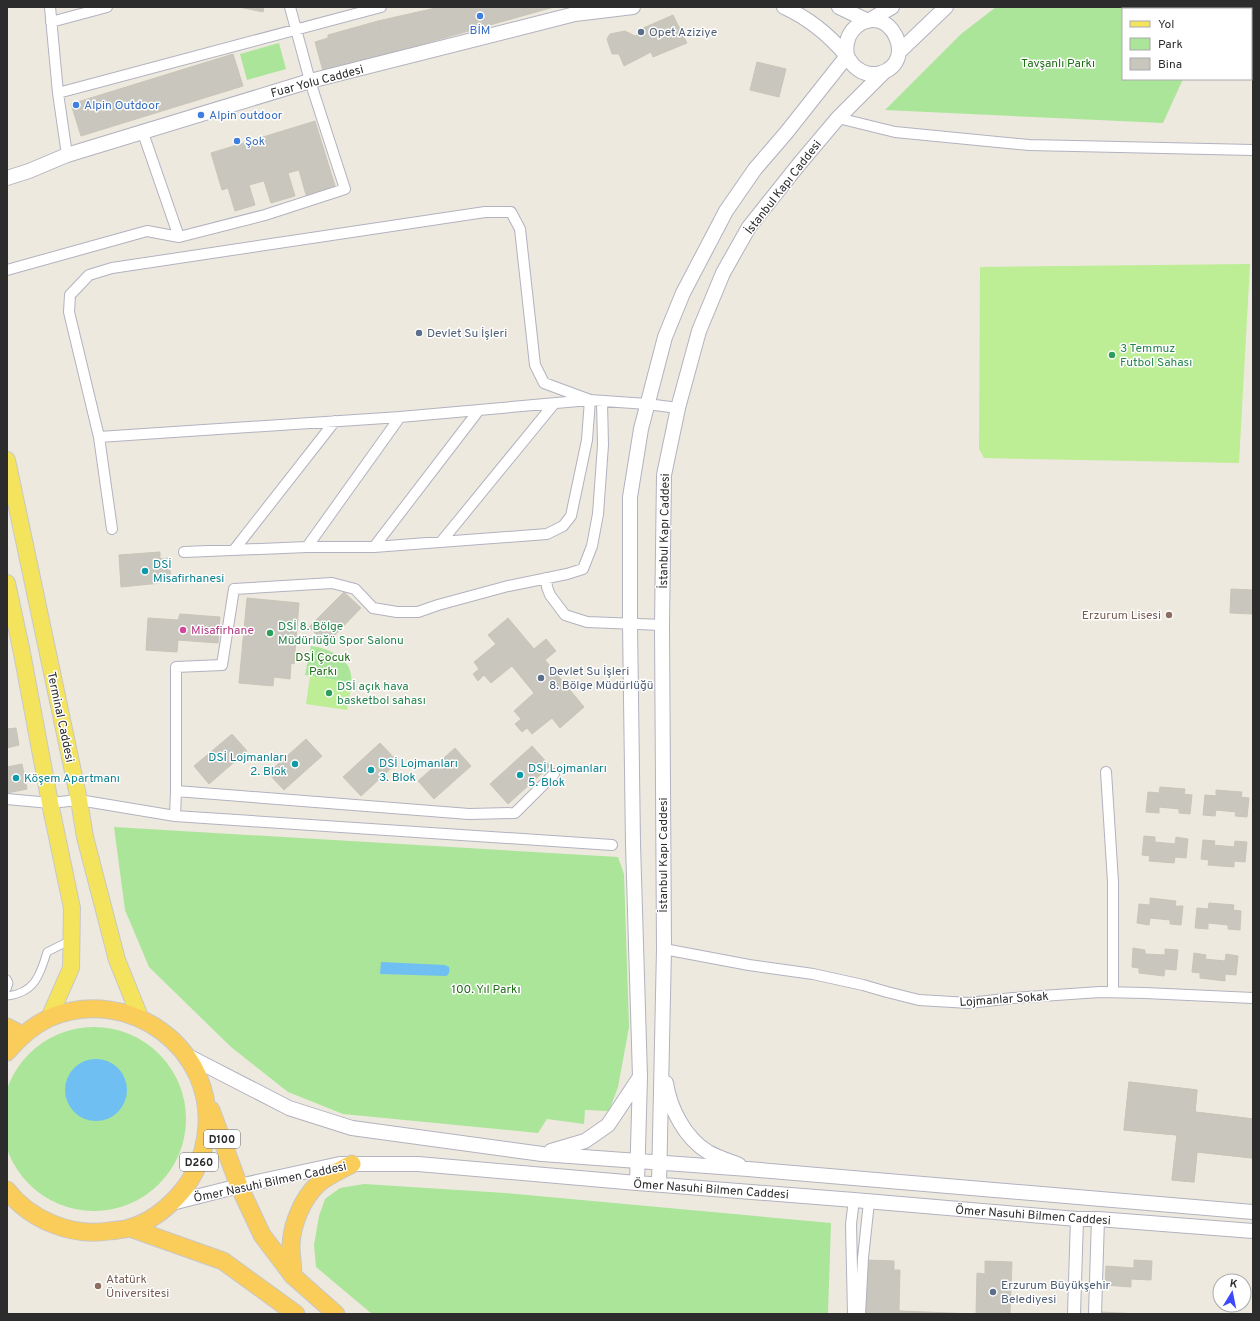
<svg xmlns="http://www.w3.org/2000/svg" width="1260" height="1321" font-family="Overpass,sans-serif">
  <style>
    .green { fill: #aae599 }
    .pitch { fill: #bded95 }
    .water { fill: #6fbff2 }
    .building { fill: #c9c6bd; stroke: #c9c5b7 }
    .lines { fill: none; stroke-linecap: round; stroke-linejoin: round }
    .pedestrian-casing { stroke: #b2b2c0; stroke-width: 9 }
    .minor-casing { stroke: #b2b2c0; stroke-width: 12 }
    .tertiary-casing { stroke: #b2b2c0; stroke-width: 14 }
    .secondary-casing { stroke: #b2b2c0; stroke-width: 16 }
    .primary-casing { stroke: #c8c8c8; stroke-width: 18 }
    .trunk-casing { stroke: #c8c8c8; stroke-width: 19 }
    .pedestrian { stroke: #fff; stroke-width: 7 }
    .minor { stroke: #fff; stroke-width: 10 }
    .tertiary { stroke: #fff; stroke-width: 12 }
    .secondary { stroke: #fff; stroke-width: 14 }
    .primary { stroke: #f4e35d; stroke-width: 16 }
    .trunk { stroke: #facc5a; stroke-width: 17 }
    .shop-dot { fill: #3f7fe0; stroke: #fff; stroke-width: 1.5 }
    .service-dot { fill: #5c6f8a; stroke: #fff; stroke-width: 1.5 }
    .leisure-dot { fill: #2e9e5b; stroke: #fff; stroke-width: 1.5 }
    .culture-dot { fill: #0f9aa8; stroke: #fff; stroke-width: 1.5 }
    .education-dot { fill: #8d6e63; stroke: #fff; stroke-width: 1.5 }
    .hotel-dot { fill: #d1479c; stroke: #fff; stroke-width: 1.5 }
    .labels { text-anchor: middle; stroke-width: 3; stroke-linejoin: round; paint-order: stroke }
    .shield { fill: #fff; stroke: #6b6b6b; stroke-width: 1 }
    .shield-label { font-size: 11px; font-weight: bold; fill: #2c2c2c }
    .shop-label { font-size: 12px; fill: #366cbe; stroke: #fff; text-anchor: start }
    .service-label { font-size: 12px; fill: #4e5e75; stroke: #fff; text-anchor: start }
    .park-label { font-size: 12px; fill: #206c19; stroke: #fff }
    .street-label { font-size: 12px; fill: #2c2c2c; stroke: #fff }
    .leisure-label { font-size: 12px; fill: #27864d; stroke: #fff; text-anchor: start }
    .culture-label { font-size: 12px; fill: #0d838f; stroke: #fff; text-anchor: start }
    .education-label { font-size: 12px; fill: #785e54; stroke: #fff; text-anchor: end }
    .hotel-label { font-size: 12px; fill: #b23c85; stroke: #fff; text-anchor: start }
  </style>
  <rect width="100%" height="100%" fill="#eee9de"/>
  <!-- green -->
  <path class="green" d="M996,7H1216L1215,9H1123V79H1183L1163,123L885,110L961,34Z
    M279,43L286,69L247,80L240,54Z
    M311,646C329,648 355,660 351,683L305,675Z
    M114,827L618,857L624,874L629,1027L618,1087L609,1111L585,1110L584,1124L547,1119L538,1133L343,1114L288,1092L231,1047L149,967L125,910Z
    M2 1119a92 92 0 1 1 184 0a92 92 0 1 1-184 0Z
    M364,1184L505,1193L831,1223L828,1314H372L316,1267L314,1245L319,1216L325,1199L340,1188Z"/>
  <!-- pitch -->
  <path class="pitch" d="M1250,264L1239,463L984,458L979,449L980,267Z
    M310,676L352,683L347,710L306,704Z"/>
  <!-- water -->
  <path class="water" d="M381,962L445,965L449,967C450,971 449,975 446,976L380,974Z
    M65 1090a31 31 0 1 1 62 0a31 31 0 1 1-62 0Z"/>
  <!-- building -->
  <path class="building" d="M239,7H264L263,12Z
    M440,7H493L497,23L387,54L378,21Z
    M493,7H554L497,23Z
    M673,15L687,43L653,57L651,52L624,66L619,54H612L607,39L610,34L625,31L635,36L642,33L641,29Z
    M378,21L387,54L323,71L315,42L328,38V35Z
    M233,54L243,86L81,136L71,104Z
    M757,62L786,69L779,97L750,90Z
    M315,121L335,186L306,195L299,170L288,173L295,196L271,203L264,181L249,185L255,205L235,211L228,188L222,190L211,153Z
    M160,552V559L169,558L171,582L121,587L119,555Z
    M1231,589L1253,590V614L1230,613Z
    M344,592L361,608L326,644L309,627Z
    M247,598L299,603L294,664L291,663L290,679L274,677L273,686L239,683Z
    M180,614L220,617L218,643L178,640L177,652L146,650L148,618L178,620Z
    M508,618L534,649L546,639L556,651L545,660L584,707L560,728L552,718L532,734L527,728L522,732L515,724L521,719L514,711L534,693L512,666L491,683L484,675L478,681L473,674L479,669L474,662L496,644L488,635Z
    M16,728L19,745L7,748V729Z
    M232,734L247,751L209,784L194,766Z
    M306,739L322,756L284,790L268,773Z
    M380,743L398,762L361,796L343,777Z
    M532,746L550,766L508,804L490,784Z
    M455,748L471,766L434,799L418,781Z
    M22,764L27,789L7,793V767Z
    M1160,787L1185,789L1184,794L1192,795L1190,814L1179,813V809L1159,807V813L1146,812L1148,792L1159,793Z
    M1216,790L1242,792L1241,797L1249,798L1247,817L1235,816L1236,812L1216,810L1215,816L1203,815L1205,795L1216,796Z
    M1144,836L1155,837V842L1175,844L1176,837L1188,839L1186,858L1175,857L1174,863L1149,861L1150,856L1142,855Z
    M1203,840L1215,841L1214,845L1234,847L1235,841L1247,842L1245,862L1234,861V867L1208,865L1209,860L1201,859Z
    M1150,898L1176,901L1175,906H1183L1181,925L1170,924V920L1150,918L1149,925L1137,923L1139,904L1150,905Z
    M1209,903L1234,905L1233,910L1241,911L1240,930L1228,929V925L1208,923V929L1195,928L1197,908L1208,909Z
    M1133,948L1145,950V954L1165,955V949L1178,950L1176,970L1165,969L1164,976L1139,973V968L1132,967Z
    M1194,953L1206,955L1205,959L1225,961L1226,954L1238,956L1236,975L1225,974V981L1200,978V973L1192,972Z
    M1129,1082L1197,1090L1195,1112L1253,1119V1158L1197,1152L1194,1182L1172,1180L1177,1135L1124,1130Z
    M1129,1082L1197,1090L1195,1112L1253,1119V1158L1197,1152L1194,1182L1172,1180L1177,1135L1124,1130Z
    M867,1260L894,1261V1270H900L899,1311L976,1314L977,1273L985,1274V1261L1012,1262L1010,1314H865Z
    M1134,1260L1152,1261L1151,1280L1131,1279V1287L1105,1285L1106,1266L1134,1268Z
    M1101,1312L1139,1314H1101Z"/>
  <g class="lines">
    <defs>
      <path id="pedestrian" d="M7,979L9,983L7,989
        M7,996C34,993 40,976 47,952L71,940"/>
      <path id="minor" d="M50,7L58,93L67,155
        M51,22L107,7
        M58,93L381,7
        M838,118L895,132L1029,145L1253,150
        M143,133L179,237
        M7,270L147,231L179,237L265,215L345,189L310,81L290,7
        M99,437L400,417L590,400L587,440L571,516L563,526L547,534L374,547H307L184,552
        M112,529L99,437L69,312L70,295L89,275L112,268L485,212H511L520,229L535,365L544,383L590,400L647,404L678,408
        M441,542L553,405
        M307,547L400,417
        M374,547L479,410
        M234,550L335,421
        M546,578L547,587L550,595L565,615L587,622L662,625
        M1106,772L1113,882V992
        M176,791L469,814L515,813L554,774
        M7,799L50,803L79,800L175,816L612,845
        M175,816L176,791V667L222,665L234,589L332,583L355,589L373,608L397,612H418L438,605L508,586L567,574L583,569L592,546L598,514L603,445L602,402
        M664,949L749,965L813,974L863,985L887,992L919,1000L969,1003L1013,998L1100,992L1145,993L1253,998
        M853,1314L851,1224L854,1200
        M860,1314L863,1258L869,1202"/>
      <path id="tertiary" d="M1074,1314L1077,1219
        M1095,1314L1098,1219"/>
      <path id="secondary" d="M839,7L868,21L892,7
        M899,52L946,7
        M7,178L29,171L67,155L310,81L575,14L633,7
        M186,1055L289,1108L352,1128L542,1154L748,1169L1253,1212
        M666,1083C670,1109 685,1138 708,1152C717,1157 729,1161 739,1165
        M551,1151L585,1141L608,1125L640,1077
        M637,1183L640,1077L633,844L630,624V497L641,429L665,337L683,293L726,211L755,169L786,133L847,56C845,44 847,34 857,26C888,1 920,60 881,73C873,75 864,74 858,69C852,66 850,60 846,55C829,35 808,18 784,7
        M659,1184L664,949L662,625L664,475L678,408L699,331L723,273L749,227L800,163L838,118L884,72
        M172,1203L239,1186L340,1164H418L637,1183L854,1200L1077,1219H1098L1253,1231"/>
      <path id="primary" d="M7,460L79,800L85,837L117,960L140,1017
        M7,583L22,653L50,803L72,908L71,968L49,1018"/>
      <path id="trunk" d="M7,1027L22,1035
        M7,1052C19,1038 32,1026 49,1018C129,984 218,1049 206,1135C203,1156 196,1174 183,1190C169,1207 151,1222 129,1228C123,1230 115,1230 109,1231C72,1237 30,1220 7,1190
        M211,1110L239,1186L262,1235L293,1276L336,1314
        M130,1228L223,1261L296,1314
        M293,1276C293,1266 291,1255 291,1245C292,1224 302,1199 318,1184C327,1176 341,1170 352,1164"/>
    </defs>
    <!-- pedestrian casing -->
    <use href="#pedestrian" class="pedestrian-casing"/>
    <!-- minor casing -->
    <use href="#minor" class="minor-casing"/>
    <!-- tertiary casing -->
    <use href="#tertiary" class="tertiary-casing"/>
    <!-- secondary casing -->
    <use href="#secondary" class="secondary-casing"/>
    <!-- primary casing -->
    <use href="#primary" class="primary-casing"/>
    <!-- trunk casing -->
    <use href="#trunk" class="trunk-casing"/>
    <!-- pedestrian -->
    <use href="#pedestrian" class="pedestrian"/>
    <!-- minor -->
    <use href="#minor" class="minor"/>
    <!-- tertiary -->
    <use href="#tertiary" class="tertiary"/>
    <!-- secondary -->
    <use href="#secondary" class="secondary"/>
    <!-- primary -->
    <use href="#primary" class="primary"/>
    <!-- trunk -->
    <use href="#trunk" class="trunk"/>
  </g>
  <!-- markers -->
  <g class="shop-dot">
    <circle cx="480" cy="16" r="4"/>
    <circle cx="76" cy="105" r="4"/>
    <circle cx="201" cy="115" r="4"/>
    <circle cx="237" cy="141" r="4"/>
  </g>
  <g class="service-dot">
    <circle cx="641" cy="32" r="4"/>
    <circle cx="419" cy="333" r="4"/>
    <circle cx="541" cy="678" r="4"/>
    <circle cx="993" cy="1292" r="4"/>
  </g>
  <g class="leisure-dot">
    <circle cx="1112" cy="355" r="4"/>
    <circle cx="270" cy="633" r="4"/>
    <circle cx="329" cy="693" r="4"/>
  </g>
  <g class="culture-dot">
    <circle cx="145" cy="571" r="4"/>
    <circle cx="295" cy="764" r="4"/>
    <circle cx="371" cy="770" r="4"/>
    <circle cx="520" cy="775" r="4"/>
    <circle cx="16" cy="778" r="4"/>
  </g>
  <g class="education-dot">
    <circle cx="1169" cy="615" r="4"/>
    <circle cx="98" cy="1286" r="4"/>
  </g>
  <circle class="hotel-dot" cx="183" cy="630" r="4"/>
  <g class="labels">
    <!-- shield labels -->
    <g class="shield">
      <rect x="204" y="1130" width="36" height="18" rx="3"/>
      <rect x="180" y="1153" width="38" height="18" rx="3"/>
    </g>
    <g class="shield-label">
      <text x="222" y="1143">D100</text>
      <text x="199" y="1166">D260</text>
    </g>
    <!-- shop labels -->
    <g class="shop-label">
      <text x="480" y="34" text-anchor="middle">BİM</text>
      <text x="84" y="109">Alpin Outdoor</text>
      <text x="209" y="119">Alpin outdoor</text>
      <text x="245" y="145">Şok</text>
    </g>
    <!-- service labels -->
    <g class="service-label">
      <text x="649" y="36">Opet Aziziye</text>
      <text x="427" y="337">Devlet Su İşleri</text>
      <text x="549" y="675">Devlet Su İşleri<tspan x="549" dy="14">8. Bölge Müdürlüğü</tspan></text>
      <text x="1001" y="1289">Erzurum Büyükşehir<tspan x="1001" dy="14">Belediyesi</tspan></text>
    </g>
    <!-- park labels -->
    <g class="park-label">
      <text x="1058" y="67">Tavşanlı Parkı</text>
      <text x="323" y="661">DSİ Çocuk<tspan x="323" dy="14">Parkı</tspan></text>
      <text x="486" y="993">100. Yıl Parkı</text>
    </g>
    <!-- street labels -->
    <g class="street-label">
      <text transform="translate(317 81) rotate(-15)" y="4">Fuar Yolu Caddesi</text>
      <text transform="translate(783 187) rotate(-52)" y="4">İstanbul Kapı Caddesi</text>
      <text transform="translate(664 531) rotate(-89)" y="4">İstanbul Kapı Caddesi</text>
      <text transform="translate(61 717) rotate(78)" y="4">Terminal Caddesi</text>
      <text transform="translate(663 855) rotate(-90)" y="4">İstanbul Kapı Caddesi</text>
      <text transform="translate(1004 999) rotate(-4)" y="4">Lojmanlar Sokak</text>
      <text transform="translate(270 1182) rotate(-12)" y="4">Ömer Nasuhi Bilmen Caddesi</text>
      <text transform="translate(711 1189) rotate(4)" y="4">Ömer Nasuhi Bilmen Caddesi</text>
      <text transform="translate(1033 1215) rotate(4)" y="4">Ömer Nasuhi Bilmen Caddesi</text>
    </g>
    <!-- leisure labels -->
    <g class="leisure-label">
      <text x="1120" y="352">3 Temmuz<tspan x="1120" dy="14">Futbol Sahası</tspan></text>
      <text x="278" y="630">DSİ 8. Bölge<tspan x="278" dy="14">Müdürlüğü Spor Salonu</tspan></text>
      <text x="337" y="690">DSİ açık hava<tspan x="337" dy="14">basketbol sahası</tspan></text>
    </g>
    <!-- culture labels -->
    <g class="culture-label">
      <text x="153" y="568">DSİ<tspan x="153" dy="14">Misafirhanesi</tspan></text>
      <text x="287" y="761" text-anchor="end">DSİ Lojmanları<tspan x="287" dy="14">2. Blok</tspan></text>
      <text x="379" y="767">DSİ Lojmanları<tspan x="379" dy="14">3. Blok</tspan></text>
      <text x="528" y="772">DSİ Lojmanları<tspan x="528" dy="14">5. Blok</tspan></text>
      <text x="24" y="782">Köşem Apartmanı</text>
    </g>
    <!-- education labels -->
    <g class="education-label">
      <text x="1161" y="619">Erzurum Lisesi</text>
      <text x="106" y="1283" text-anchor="start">Atatürk<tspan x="106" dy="14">Üniversitesi</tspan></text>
    </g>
    <!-- hotel labels -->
    <g class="hotel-label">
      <text x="191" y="634">Misafirhane</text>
    </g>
  </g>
  <!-- border -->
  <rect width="1260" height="1321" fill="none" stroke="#2c2c2c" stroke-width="16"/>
  <!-- legend -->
  <rect x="1122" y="8" width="130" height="72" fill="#ffffff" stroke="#ababab"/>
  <rect x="1130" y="21" width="20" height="6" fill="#f4e35d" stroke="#ababab"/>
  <text x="1158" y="28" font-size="12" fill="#2c2c2c">Yol</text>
  <rect x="1130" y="38" width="20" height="12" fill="#aae599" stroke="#ababab"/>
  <text x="1158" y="48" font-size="12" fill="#2c2c2c">Park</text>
  <rect x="1130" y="58" width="20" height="12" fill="#c9c6bd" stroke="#ababab"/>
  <text x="1158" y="68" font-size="12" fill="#2c2c2c">Bina</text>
  <!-- north arrow -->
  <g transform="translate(1232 1293) rotate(10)"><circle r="19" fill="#ffffff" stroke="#ababab"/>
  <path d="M0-3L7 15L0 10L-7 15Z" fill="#3b48fe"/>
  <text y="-6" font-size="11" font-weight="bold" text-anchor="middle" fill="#2c2c2c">K</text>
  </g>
</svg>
